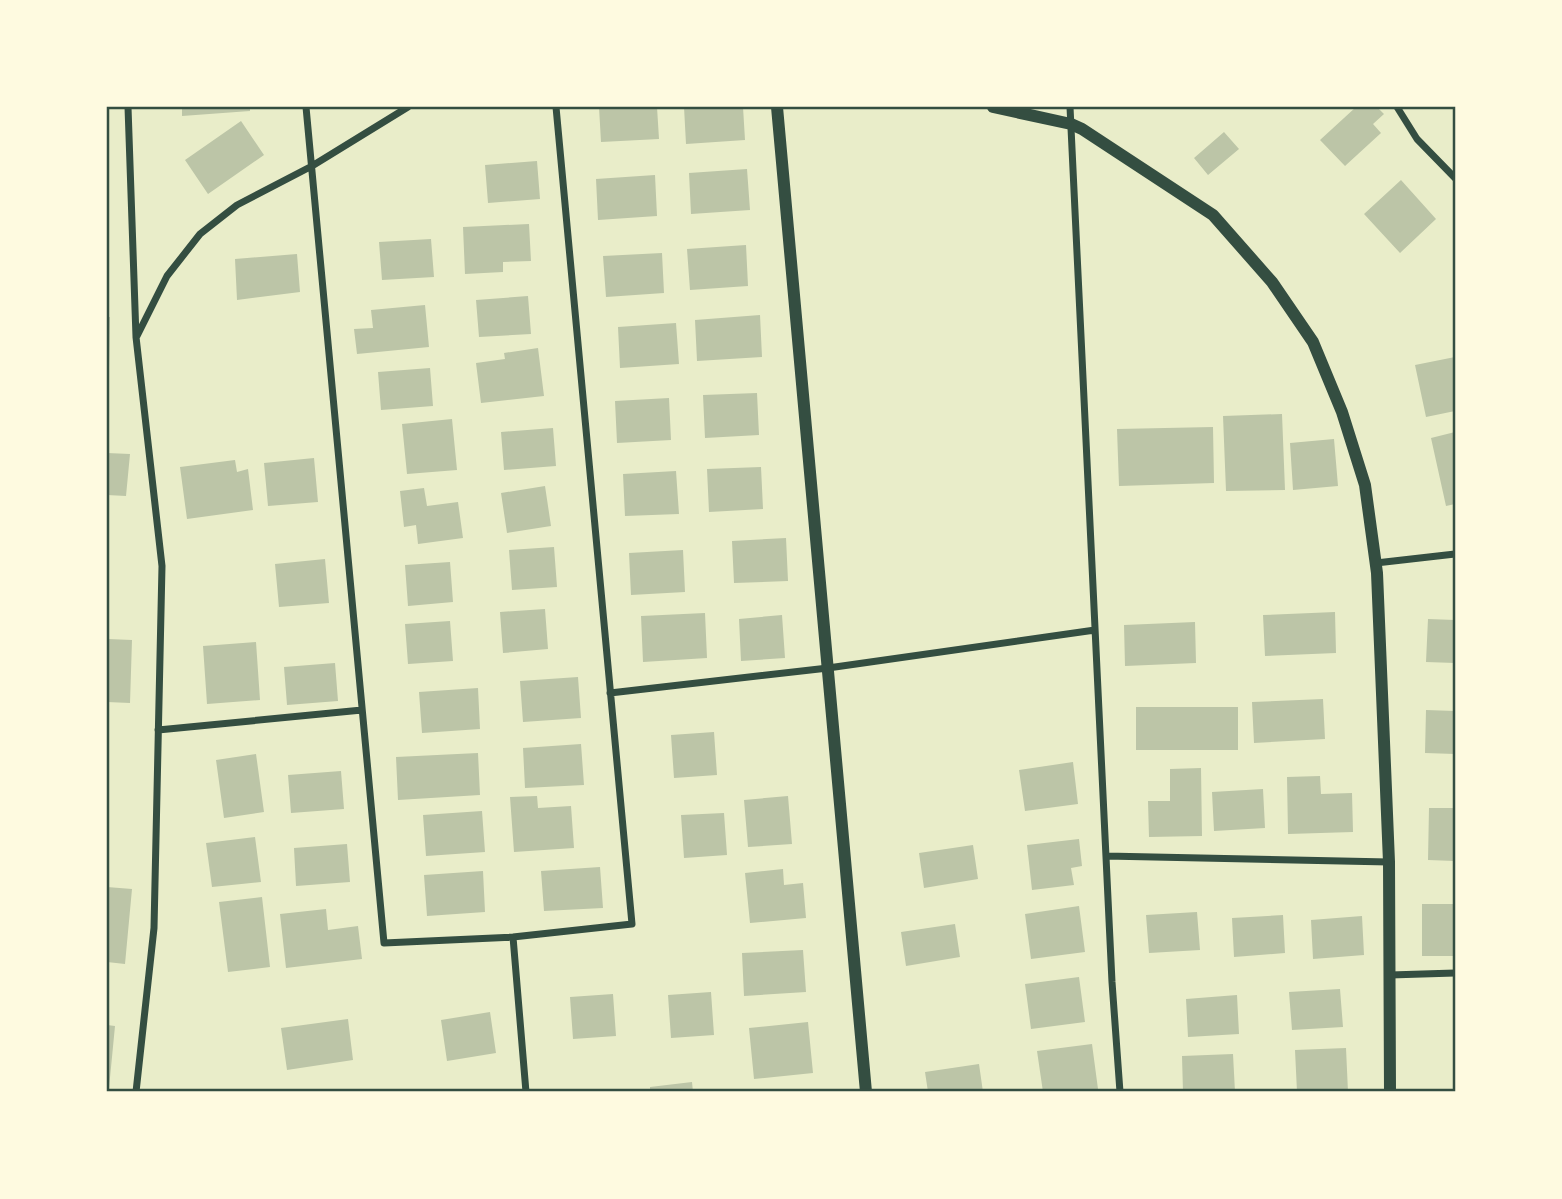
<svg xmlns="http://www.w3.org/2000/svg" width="1562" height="1199" font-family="Bitter,serif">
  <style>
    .building { fill: #bcc5a7 }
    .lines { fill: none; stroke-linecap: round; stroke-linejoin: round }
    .minor { stroke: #344e41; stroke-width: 7 }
    .tertiary { stroke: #344e41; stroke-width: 12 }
    .neatline { fill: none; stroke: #344e41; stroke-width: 2.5 }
  </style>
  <rect width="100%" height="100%" fill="#e9edc9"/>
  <!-- building -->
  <path class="building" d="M182,107H250V111L182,116Z
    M599,107H657L659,139L601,142Z
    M684,107H743L745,140L686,144Z
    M1356,107H1377L1384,114L1373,124L1381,133L1345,166L1320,140Z
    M241,121L264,155L208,194L185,160Z
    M1224,132L1239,149L1208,175L1194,158Z
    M537,161L540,199L488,203L485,165Z
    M747,169L750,210L691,214L689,173Z
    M655,175L657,216L598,220L596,179Z
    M1401,180L1436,219L1400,253L1364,214Z
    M529,224L531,261L503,262V272L465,274L463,227Z
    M431,239L434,277L382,280L379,242Z
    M746,245L748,286L690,290L687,249Z
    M662,253L664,293L606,297L603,256Z
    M297,254L300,292L237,300L235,259Z
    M528,296L531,334L479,337L476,300Z
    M425,305L429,347L357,354L354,329L373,328L371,310Z
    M760,315L762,357L697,361L695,320Z
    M107,317H110L109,368H107Z
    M676,323L679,364L620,368L618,327Z
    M538,348L544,396L481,403L476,363L505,359L504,353Z
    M1455,357V411L1426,417L1415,365Z
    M430,368L433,406L381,410L378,372Z
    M757,393L759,435L705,438L703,395Z
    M669,398L671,440L617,443L615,401Z
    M1282,414L1285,490L1226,491L1223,416Z
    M452,419L457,470L407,474L402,424Z
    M1213,427L1214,483L1119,486L1117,429Z
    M553,428L556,466L504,470L501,432Z
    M1455,432V504L1446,506L1431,438Z
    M1334,439L1338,486L1293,490L1290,443Z
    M107,453L130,454L126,496L107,495Z
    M314,458L318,502L268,506L264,463Z
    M235,460L237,472L248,469L253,510L187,519L180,467Z
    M761,467L763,509L709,512L707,469Z
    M676,471L679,514L625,516L623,474Z
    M545,486L551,526L507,533L501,493Z
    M424,488L427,506L458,502L463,538L418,544L416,525L404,527L400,491Z
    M786,538L788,581L734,583L732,541Z
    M554,547L557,587L512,590L509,550Z
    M683,550L685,592L631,595L629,553Z
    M325,559L329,603L279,607L275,564Z
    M450,562L453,602L408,606L405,565Z
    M545,609L548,649L503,653L500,612Z
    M1335,612L1336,653L1265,656L1263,615Z
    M705,613L707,658L643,662L641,616Z
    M782,615L785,658L741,661L739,619Z
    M1428,619L1455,620V663L1426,662Z
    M450,621L453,661L408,664L405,624Z
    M1195,622L1196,663L1125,666L1124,625Z
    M108,639L132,640L130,703L107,702Z
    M256,642L260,700L207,704L203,646Z
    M335,663L338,701L287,705L284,667Z
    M578,677L581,718L523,722L520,681Z
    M478,688L480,729L422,733L419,692Z
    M1323,699L1325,739L1254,743L1252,702Z
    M1136,707H1238V750H1136Z
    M1426,710L1455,711V754L1425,753Z
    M714,732L717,775L674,778L671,735Z
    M581,744L584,785L525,788L523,748Z
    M478,753L480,795L398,800L396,757Z
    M256,754L264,812L224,818L216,760Z
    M1073,762L1078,804L1025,811L1019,770Z
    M1201,768L1202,836L1149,837L1148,801H1170V769Z
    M341,771L344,809L291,813L288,775Z
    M1320,776L1321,794L1352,793L1353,832L1288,834L1287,777Z
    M1263,789L1265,828L1214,831L1212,792Z
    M537,796L538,808L571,806L574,848L514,852L510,797Z
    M788,796L792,844L748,847L744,800Z
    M1429,808H1455V861L1428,860Z
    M482,811L485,852L426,856L423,815Z
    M724,813L727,855L684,858L681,815Z
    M255,837L261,882L212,887L206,843Z
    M1079,839L1082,866L1071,868L1074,885L1032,890L1027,845Z
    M347,844L350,882L296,886L294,848Z
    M973,845L978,879L924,888L919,853Z
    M600,867L603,908L544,911L541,871Z
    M783,869L784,885L803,883L806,918L750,923L745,873Z
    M483,871L485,912L427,916L424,875Z
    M107,887L132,889L125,964L107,962Z
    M262,897L270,967L228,972L219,902Z
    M1422,904H1455V956H1422Z
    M1079,906L1085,952L1031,959L1025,914Z
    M326,909L328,930L358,926L362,959L286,968L280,914Z
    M1197,912L1200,950L1149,953L1146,915Z
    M1283,915L1285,953L1234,957L1232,918Z
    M1362,916L1364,955L1313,959L1311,920Z
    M955,924L960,957L906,966L901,932Z
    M803,950L806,992L744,996L742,953Z
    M1079,977L1085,1022L1031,1029L1025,984Z
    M1340,989L1343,1027L1292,1030L1289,992Z
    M711,992L714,1035L671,1038L668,995Z
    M613,994L616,1036L573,1039L570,997Z
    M1237,995L1239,1034L1188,1037L1186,999Z
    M490,1012L496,1053L447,1061L441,1020Z
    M348,1019L353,1060L287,1070L281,1028Z
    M808,1022L813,1073L754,1079L749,1028Z
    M107,1025L115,1026L109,1088H107Z
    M1092,1044L1098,1089L1043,1092L1037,1051Z
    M1346,1048L1348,1092H1297L1295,1050Z
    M1233,1054L1235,1092H1183L1182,1056Z
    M979,1064L983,1092H928L925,1072Z
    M692,1082L693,1092H650V1087Z"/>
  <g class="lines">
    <!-- minor -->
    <path class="minor" d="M128,107L136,337L162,566L154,928L136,1092
      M306,107L384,943L513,937L632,924L556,107
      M1070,107L1112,982L1120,1092
      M1397,107L1417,139L1455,178
      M137,336L167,276L200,234L237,205L312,166L408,107
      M1376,563L1455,554
      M610,693L828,668L1095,630
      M158,730L362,710
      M1106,856L1389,862
      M513,937L526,1092
      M1390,975L1455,973"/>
    <!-- tertiary -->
    <path class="tertiary" d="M777,107L866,1092
      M993,107L1071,124L1082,129L1213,215L1272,282L1313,342L1342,412L1365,485L1377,573L1389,862L1390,1092"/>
  </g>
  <!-- border -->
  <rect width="1562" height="1199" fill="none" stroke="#fefae0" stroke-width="217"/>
  <rect x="108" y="108" width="1346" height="982" class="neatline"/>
</svg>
